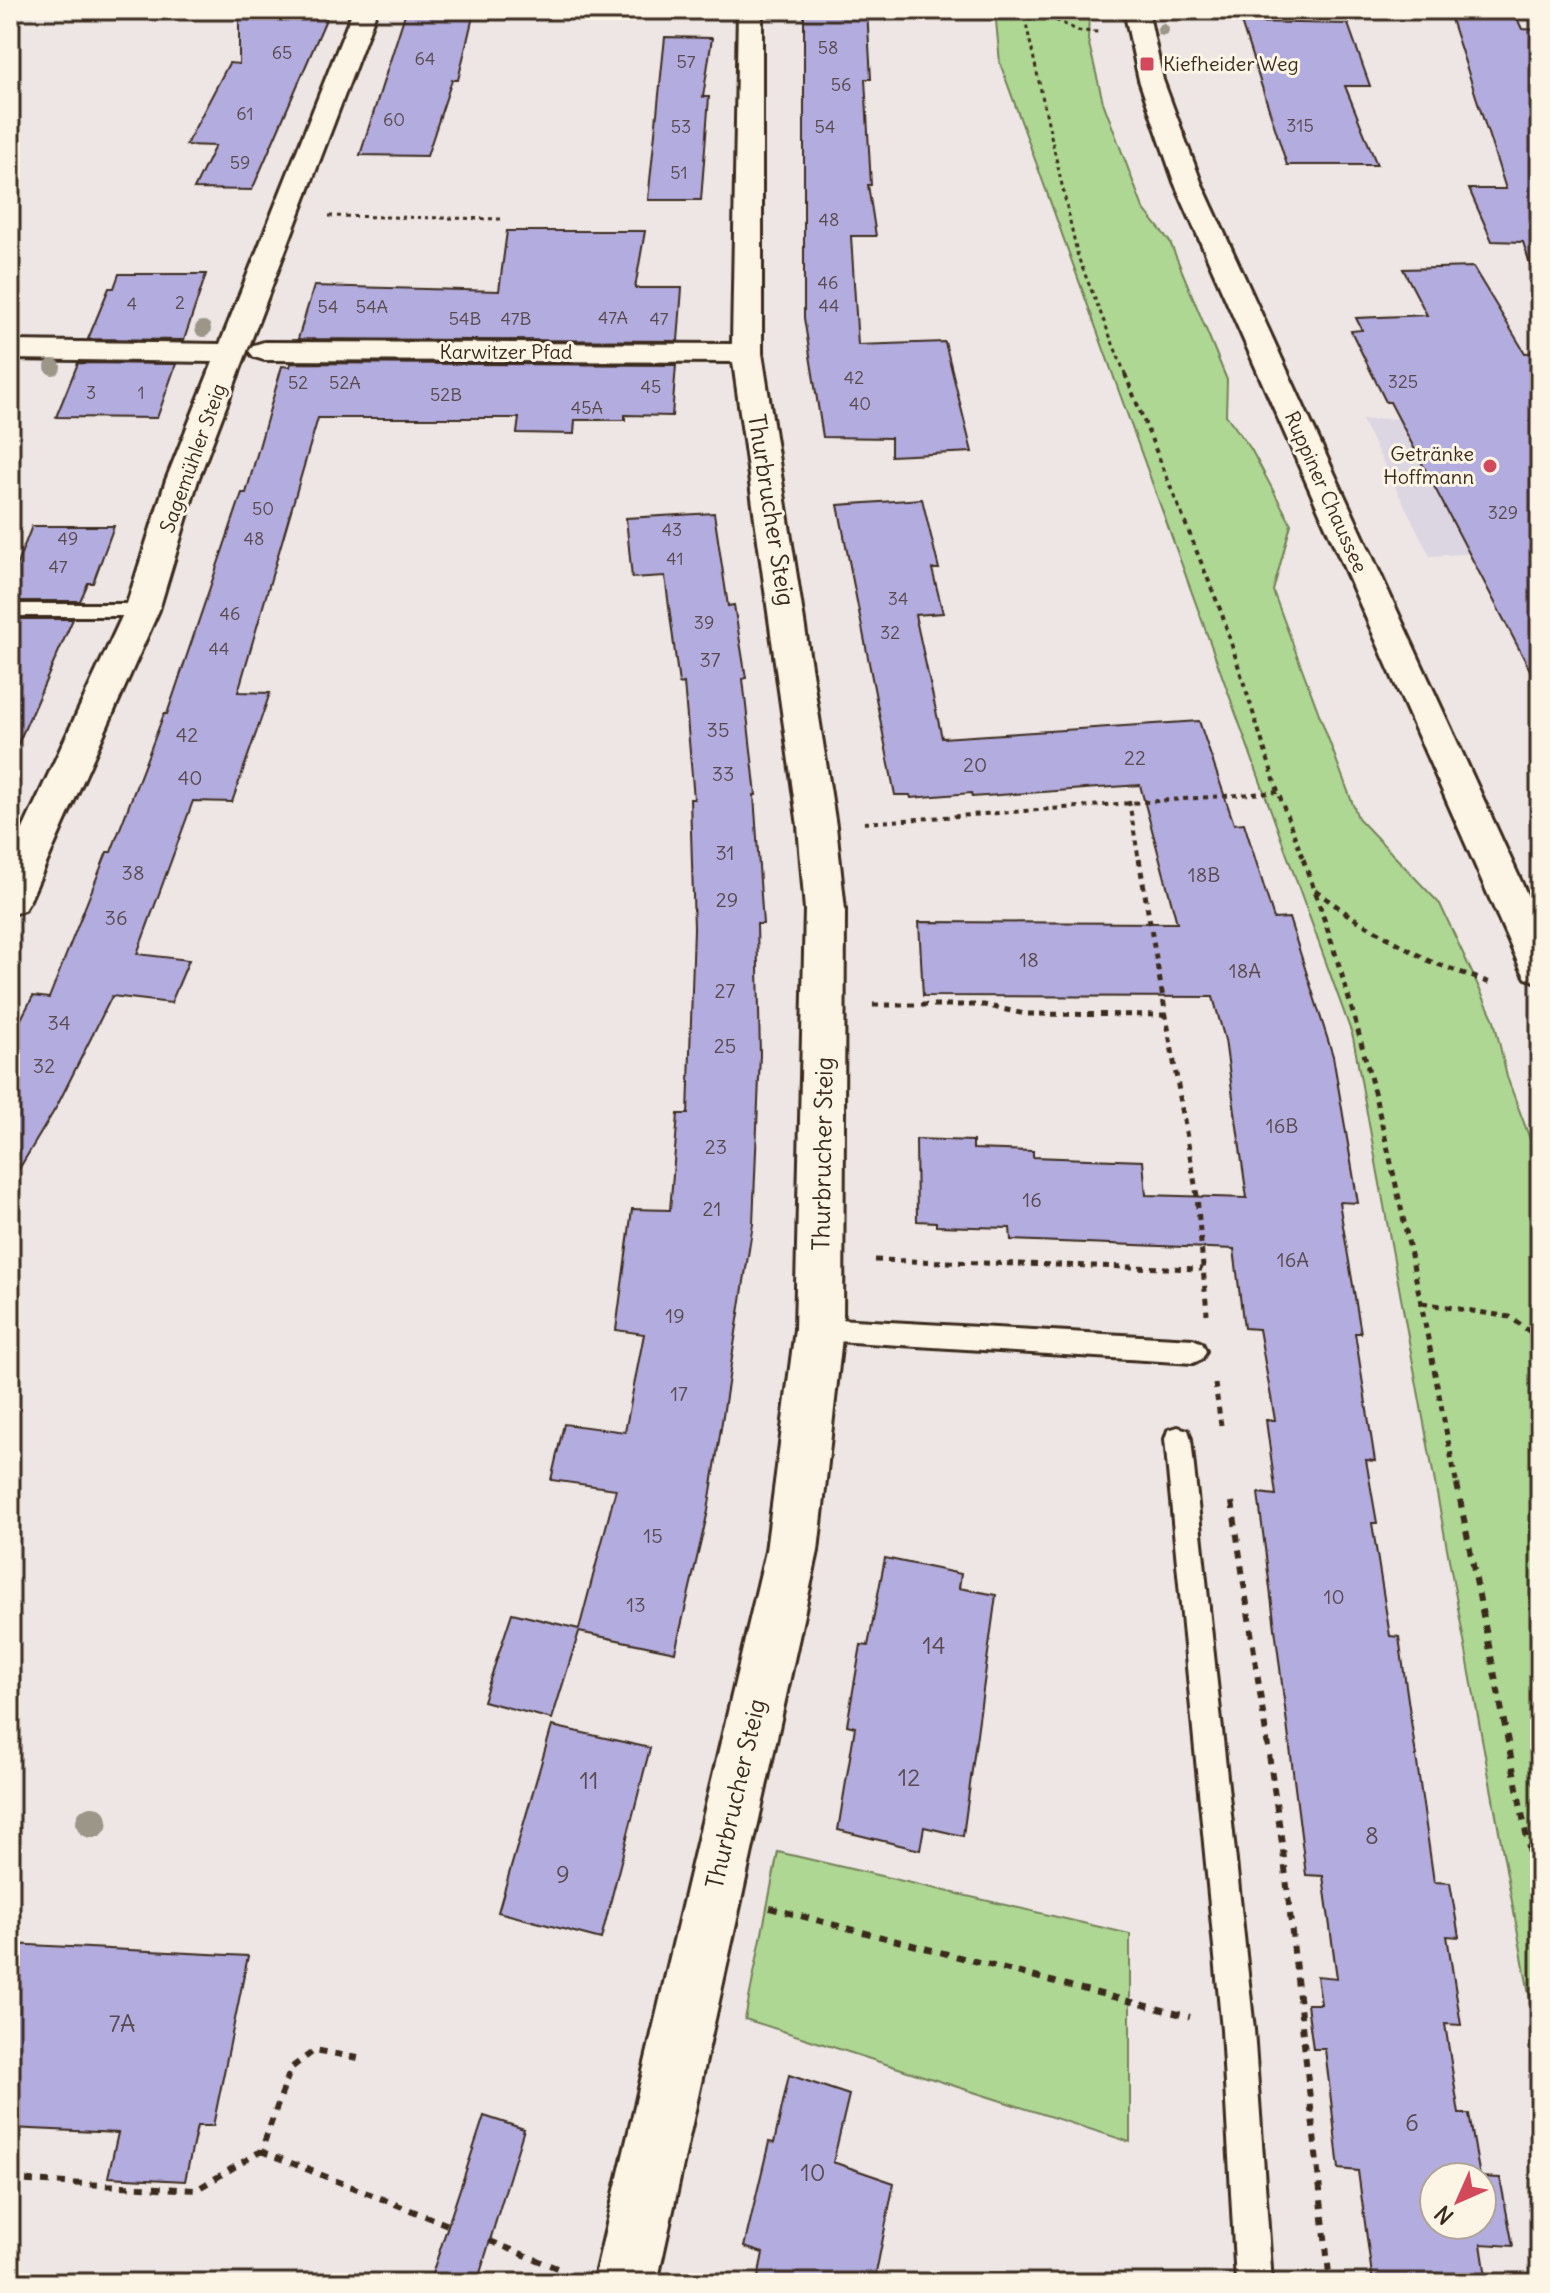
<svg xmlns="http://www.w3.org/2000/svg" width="1550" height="2293" font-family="Delius,sans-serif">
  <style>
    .built { fill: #dcd5e2 }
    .green { fill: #aed794; stroke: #748059; stroke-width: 2 }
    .building { fill: #b3acde; stroke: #3b2a1e; stroke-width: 2; fill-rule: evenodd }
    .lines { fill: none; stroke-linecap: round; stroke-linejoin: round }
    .lane-casing { stroke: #3b2a1e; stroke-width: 6 }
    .street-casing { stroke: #3b2a1e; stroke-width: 6 }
    .secondary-casing { stroke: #3b2a1e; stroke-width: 6 }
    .path-far3 { stroke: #3b2a1e; stroke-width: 3; stroke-dasharray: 4 4; stroke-linecap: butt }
    .path-far2 { stroke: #3b2a1e; stroke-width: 4; stroke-dasharray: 5 5; stroke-linecap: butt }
    .path-far1 { stroke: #3b2a1e; stroke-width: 5; stroke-dasharray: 6 6; stroke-linecap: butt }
    .path { stroke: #3b2a1e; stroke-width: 6; stroke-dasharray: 8 8; stroke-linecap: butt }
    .lane { fill: #fcf5e5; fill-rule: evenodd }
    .street { fill: #fcf5e5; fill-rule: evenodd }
    .secondary { fill: #fcf5e5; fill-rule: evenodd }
    .tree { fill: #9b9688 }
    .poi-dot { fill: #d1495b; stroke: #fcf5e5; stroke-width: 3 }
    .labels { text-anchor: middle; stroke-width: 6; stroke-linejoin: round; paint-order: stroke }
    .far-number-label { font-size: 18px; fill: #594a4e }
    .far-poi-label { font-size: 20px; fill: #3b2a1e; stroke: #fcf5e5; text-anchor: start }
    .far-street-label { font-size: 20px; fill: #3b2a1e; stroke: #fcf5e5 }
    .number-label { font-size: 20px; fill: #594a4e }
    .street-label { font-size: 24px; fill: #3b2a1e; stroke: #fcf5e5 }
    .near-number-label { font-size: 24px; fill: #594a4e }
  </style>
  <rect width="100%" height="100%" fill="#ede6e4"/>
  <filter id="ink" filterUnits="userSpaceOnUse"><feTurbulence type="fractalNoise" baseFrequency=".0125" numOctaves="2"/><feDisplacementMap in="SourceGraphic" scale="16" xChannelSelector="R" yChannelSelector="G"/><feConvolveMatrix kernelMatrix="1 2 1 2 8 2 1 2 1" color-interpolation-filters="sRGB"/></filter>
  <g filter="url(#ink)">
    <!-- built -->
    <path class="built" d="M1540,411V549L1430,556L1362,420Z"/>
    <!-- green -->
    <path class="green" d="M995,10H1089L1088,40L1103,102L1143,208L1170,242L1227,380L1226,415L1251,449L1291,524L1273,591L1358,818L1440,904L1494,1020L1507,1077L1540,1166V2054L1353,1037L1000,63Z
      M778,1852L1130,1934V2142L745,2019Z"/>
    <!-- building -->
    <path class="building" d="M239,10H330L252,190L194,189L215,146L186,145L229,63L239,64Z
      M804,10H867L871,79H865L871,185H868L876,236H851L858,345L945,342L972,452L891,456V438L823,437L804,318Z
      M1448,10H1513L1522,29L1540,30V263L1530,264L1523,242L1492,241L1469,189H1506Z
      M406,11L474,12L458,80H452L427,156L360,155Z
      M1241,22L1348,24L1370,86H1345L1377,165H1287Z
      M665,37L712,38L703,97H709L701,200H648Z
      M507,231H645L635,288H682L678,341L298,339L314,286L499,291Z
      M1473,267L1525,353L1540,352V689L1390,402H1386L1351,331L1362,330L1356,318L1427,315L1403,269Z
      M119,274H206L184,340L88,339L109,288H114Z
      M78,363L176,364L157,418L56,417Z
      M291,363L676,365L672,416L625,415V420H575L574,434L517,433L519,418H318L238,692L270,693L232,802L193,801L137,954L189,960L171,1003L112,996L57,1106L10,1184V1040L33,996L49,998L107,852H111L164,714H167L242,493H246L282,366L290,367Z
      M922,499L939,569H932L943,613L915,615L942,738L1199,721L1234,824L1244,823L1274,919L1289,918L1333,1056L1358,1203L1339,1202L1361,1333H1355L1375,1461L1366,1460L1377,1523H1372L1390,1636L1399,1637L1434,1882L1450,1883L1459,1937L1447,1936L1461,2025L1445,2024L1459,2114H1469L1480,2177L1500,2178L1513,2246L1481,2244L1487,2283H1373L1358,2171L1339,2169L1325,2049H1313L1307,2004H1321L1317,1976L1337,1978L1323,1876L1306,1875L1258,1493L1276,1495L1266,1420H1275L1259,1329L1244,1328L1234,1249L1011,1240L1010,1228L936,1226V1222L917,1221L916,1139L973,1141V1149L1033,1151V1157L1143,1161L1146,1195L1247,1198L1225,1040L1213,997L923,996L919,922L1177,923L1140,785L972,797L971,793L911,798L910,795H895L838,505ZM1434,2177H1482V2225H1434Z
      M714,513L728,606L734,605L746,678L743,679L756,795H754L763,924H757L760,1054L753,1224L708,1511L675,1652L579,1632L552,1719L483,1701L512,1613L579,1629L616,1489L551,1480L564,1424L625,1432L644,1334L616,1330L632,1209L670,1210L678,1114H688L694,928L690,799H694L684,683L679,684L665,576L632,578L626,518Z
      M32,526H114L93,583H88L80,601H10V582Z
      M10,619H73L10,762Z
      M885,1558L961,1574L959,1588L996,1595L963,1836L924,1827L920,1850L838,1830L855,1727L847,1725L861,1645L868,1646Z
      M552,1726L650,1748L601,1939L498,1912Z
      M10,1944L248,1956L213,2126H197L185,2181L108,2177L118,2133L10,2128Z
      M789,2075L849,2095L833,2162L894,2183L874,2283H757L763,2253L744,2247L769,2142L774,2143Z
      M484,2116L524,2129L477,2283H429Z"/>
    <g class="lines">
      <defs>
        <path id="lane" d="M10,604H142L151,610L142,616H10Z
          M819,1318L1193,1339L1202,1343L1206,1351L1202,1359L1193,1363L819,1340L810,1337L806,1329L810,1321Z
          M1178,1427L1188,1430L1191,1439L1254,2030L1272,2283H1236L1222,2030L1165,1439L1168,1430Z"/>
        <path id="street" d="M353,10H377L198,480L159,610L30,900L24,910L10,915V857L125,610L166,480L213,362L10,359V341L220,344Z
          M738,10H762V353L836,826L845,910L843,1329L818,1551L657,2283H593L766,1551L795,1329L805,910L798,826L733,362L264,360L254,357L249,351L254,345L264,342L732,344Z"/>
        <path id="secondary" d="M1124,10H1148L1163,80L1201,182L1540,923V983L1526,978L1520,967L1174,182L1139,80Z"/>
      </defs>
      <!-- lane casing -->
      <use href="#lane" class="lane-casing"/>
      <!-- street casing -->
      <use href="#street" class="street-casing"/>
      <!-- secondary casing -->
      <use href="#secondary" class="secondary-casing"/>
      <!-- path-far3 -->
      <path class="path-far3" d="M1023,10L1078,257L1126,376
        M1034,10L1079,31L1098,32
        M329,216L504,219"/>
      <!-- path-far2 -->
      <path class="path-far2" d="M1125,374L1222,614L1278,792L1304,861
        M1129,801L1139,861
        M864,823L1278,792"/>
      <!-- path-far1 -->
      <path class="path-far1" d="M1139,859L1197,1196L1207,1314
        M1303,859C1378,1061 1415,1275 1457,1486
        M1315,890L1350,916L1429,961L1493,984
        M873,1005H984L1025,1014L1167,1015
        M875,1260L1202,1269
        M1422,1303L1510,1317L1540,1339
        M1215,1384L1221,1425"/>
      <!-- path -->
      <path class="path" d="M1457,1484L1540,1904
        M1232,1502L1283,1850L1330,2283
        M770,1908L1190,2017
        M261,2151L448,2225
        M10,2180L196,2190L261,2151L291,2068L315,2050L363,2059
        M490,2241L564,2271"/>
      <!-- lane -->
      <use href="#lane" class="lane"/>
      <!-- street -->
      <use href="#street" class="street"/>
      <!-- secondary -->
      <use href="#secondary" class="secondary"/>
    </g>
    <!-- trees -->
    <g class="tree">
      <circle cx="1163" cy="30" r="6"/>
      <circle cx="203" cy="329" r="8"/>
      <circle cx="53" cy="367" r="8"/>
      <circle cx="92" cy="1822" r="16"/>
    </g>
  </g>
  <!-- markers -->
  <g class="poi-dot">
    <rect x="1139" y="56" width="16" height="16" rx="4"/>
    <circle cx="1490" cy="466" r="8"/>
  </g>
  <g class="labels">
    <!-- far-number labels -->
    <g class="far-number-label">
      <text x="828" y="54">58</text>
      <text x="282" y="59">65</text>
      <text x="425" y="65">64</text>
      <text x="686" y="68">57</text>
      <text x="841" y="91">56</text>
      <text x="245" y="120">61</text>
      <text x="394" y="126">60</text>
      <text x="1300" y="132">315</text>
      <text x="681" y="133">53</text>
      <text x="825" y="133">54</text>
      <text x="240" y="169">59</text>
      <text x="679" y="179">51</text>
      <text x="829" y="226">48</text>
      <text x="828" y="289">46</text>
      <text x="180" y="309">2</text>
      <text x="132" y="310">4</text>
      <text x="829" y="312">44</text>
      <text x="328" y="313">54</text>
      <text x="372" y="313">54A</text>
      <text x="613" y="324">47A</text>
      <text x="465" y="325">54B</text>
      <text x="516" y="325">47B</text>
      <text x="659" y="325">47</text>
      <text x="854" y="384">42</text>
      <text x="1403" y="388">325</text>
      <text x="298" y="389">52</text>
      <text x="345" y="389">52A</text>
      <text x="651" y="393">45</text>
      <text x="91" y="399">3</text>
      <text x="141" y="399">1</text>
      <text x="446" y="401">52B</text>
      <text x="860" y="410">40</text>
      <text x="587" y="414">45A</text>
      <text x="263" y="515">50</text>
      <text x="1503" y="519">329</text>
      <text x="672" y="536">43</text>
      <text x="68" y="545">49</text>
      <text x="254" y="545">48</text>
      <text x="675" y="565">41</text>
      <text x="58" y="573">47</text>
      <text x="898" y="605">34</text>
      <text x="230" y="620">46</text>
      <text x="704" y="629">39</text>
      <text x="890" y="639">32</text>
      <text x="219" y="655">44</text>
    </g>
    <!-- far-poi labels -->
    <g class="far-poi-label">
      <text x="1163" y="71">Kiefheider Weg</text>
      <text x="1474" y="461" text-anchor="end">Getränke<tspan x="1474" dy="23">Hoffmann</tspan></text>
    </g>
    <!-- far-street labels -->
    <g class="far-street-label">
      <text x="506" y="359">Karwitzer Pfad</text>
      <text transform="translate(193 458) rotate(-70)" y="7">Sagemühler Steig</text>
      <text transform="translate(1326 492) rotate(66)" y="7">Ruppiner Chaussee</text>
    </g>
    <!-- number labels -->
    <g class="number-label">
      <text x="710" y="667">37</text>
      <text x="718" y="737">35</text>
      <text x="187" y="742">42</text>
      <text x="1135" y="765">22</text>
      <text x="975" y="772">20</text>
      <text x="723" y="781">33</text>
      <text x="190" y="785">40</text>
      <text x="725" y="860">31</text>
      <text x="133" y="880">38</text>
      <text x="1204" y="882">18B</text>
      <text x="727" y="907">29</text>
      <text x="116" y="925">36</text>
      <text x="1029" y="967">18</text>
      <text x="1245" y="978">18A</text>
      <text x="725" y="998">27</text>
      <text x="59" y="1030">34</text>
      <text x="725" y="1053">25</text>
      <text x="44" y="1073">32</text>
      <text x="1282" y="1133">16B</text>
      <text x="716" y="1154">23</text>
      <text x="1032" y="1207">16</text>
      <text x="712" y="1216">21</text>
      <text x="1293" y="1267">16A</text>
      <text x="675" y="1323">19</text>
      <text x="679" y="1401">17</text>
      <text x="653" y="1543">15</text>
      <text x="1334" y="1604">10</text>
      <text x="636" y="1612">13</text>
    </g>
    <!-- street labels -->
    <g class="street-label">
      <text transform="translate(771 510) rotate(81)" y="8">Thurbrucher Steig</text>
      <text transform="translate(823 1154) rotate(-89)" y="8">Thurbrucher Steig</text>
      <text transform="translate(736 1794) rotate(-77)" y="8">Thurbrucher Steig</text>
    </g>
    <!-- near-number labels -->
    <g class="near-number-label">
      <text x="934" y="1654">14</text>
      <text x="909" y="1786">12</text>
      <text x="589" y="1789">11</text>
      <text x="1372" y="1844">8</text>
      <text x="563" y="1883">9</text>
      <text x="122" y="2032">7A</text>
      <text x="1412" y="2131">6</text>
      <text x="813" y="2181">10</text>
    </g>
  </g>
  <!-- margin -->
  <rect width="1550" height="2293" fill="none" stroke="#fcf5e5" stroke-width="40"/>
  <rect x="20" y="20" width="1510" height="2253" fill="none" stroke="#3b2a1e" stroke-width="3" filter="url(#ink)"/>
  <!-- north arrow -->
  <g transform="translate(1458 2201) rotate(225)"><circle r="38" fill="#fcf5e5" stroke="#afa495" stroke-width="2"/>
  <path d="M0-6L14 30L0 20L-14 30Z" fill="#d1495b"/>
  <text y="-12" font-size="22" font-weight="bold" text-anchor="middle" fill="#3b2a1e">N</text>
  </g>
</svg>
